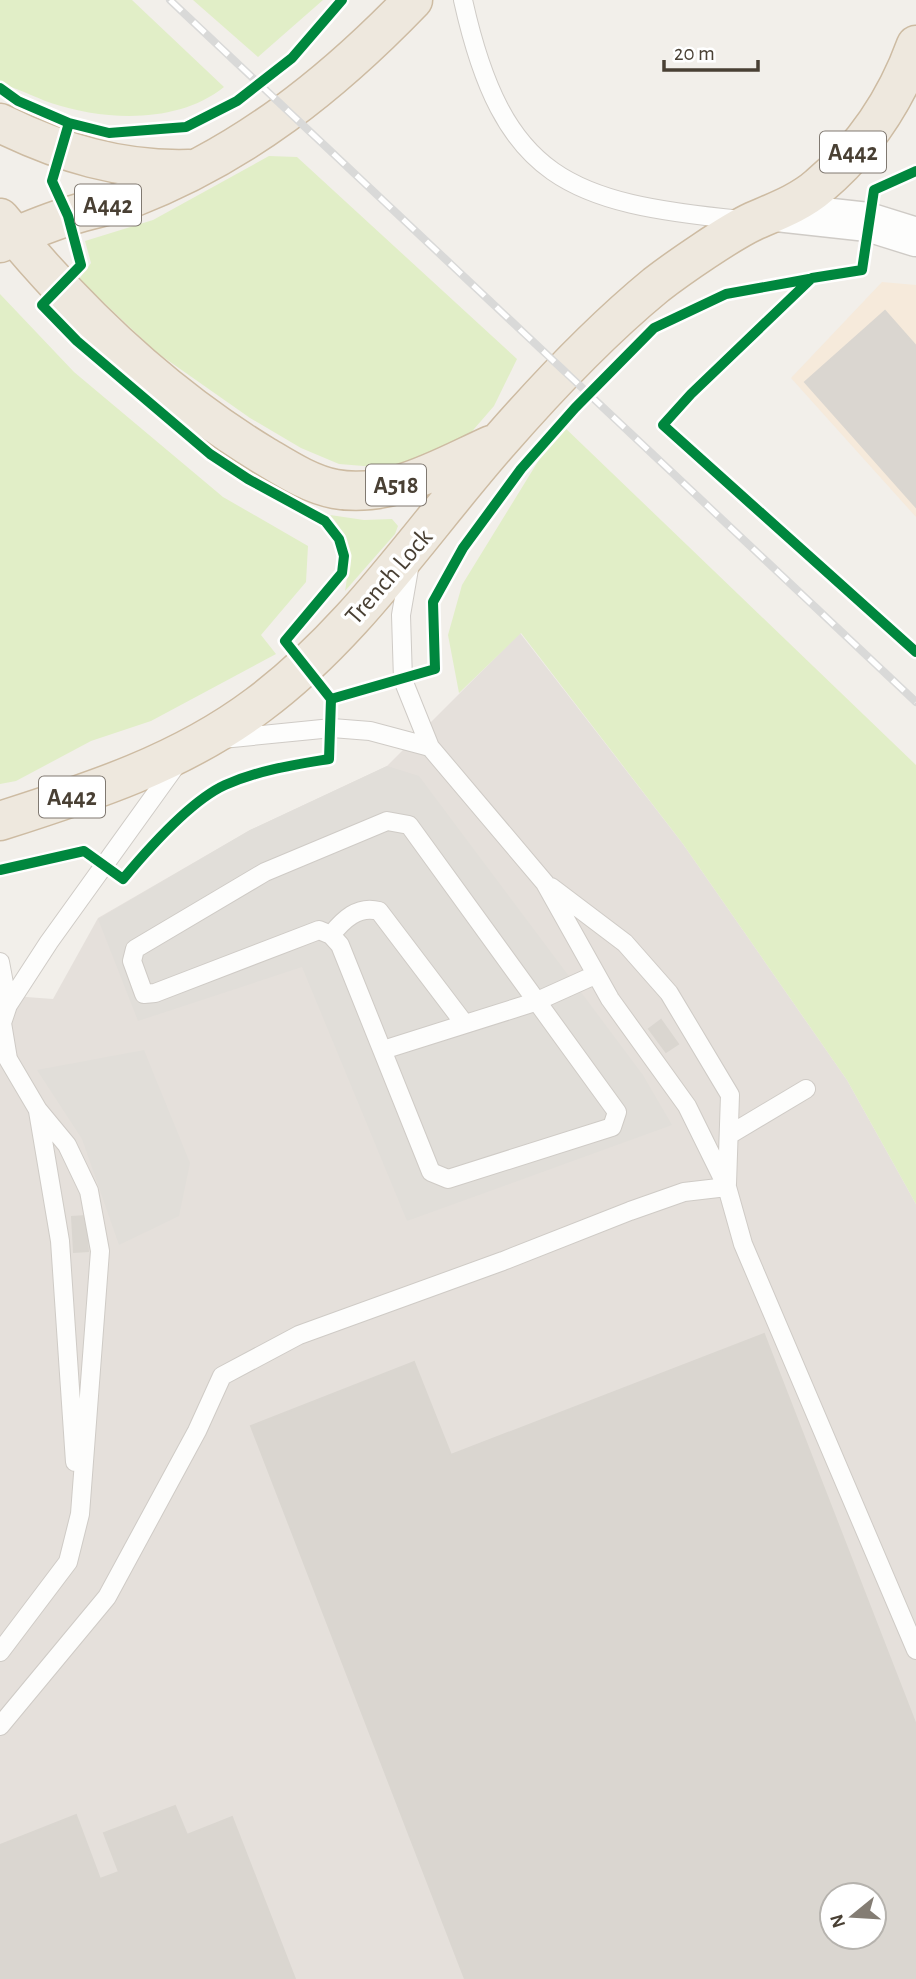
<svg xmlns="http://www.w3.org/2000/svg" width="916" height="1979" font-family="'Alegreya Sans',sans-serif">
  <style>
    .commercial { fill: #f6eadb }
    .industrial { fill: #e5e0db; fill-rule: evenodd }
    .green { fill: #e1eec7 }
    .parking { fill: #e1ded9 }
    .building { fill: #dad6d0; stroke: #dad6d0; stroke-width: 2; fill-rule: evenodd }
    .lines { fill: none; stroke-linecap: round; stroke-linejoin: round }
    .service-casing { stroke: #cfcbc6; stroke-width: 20 }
    .tertiary-casing { stroke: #cfcbc6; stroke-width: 41 }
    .trunk-casing { stroke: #cdbba2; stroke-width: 41 }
    .service { stroke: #fdfdfc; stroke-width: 18 }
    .tertiary { stroke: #fdfdfc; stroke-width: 38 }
    .trunk { stroke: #eee8de; stroke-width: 38 }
    .rail-casing { stroke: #d9d9d8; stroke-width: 8 }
    .rail { stroke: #fff; stroke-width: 5; stroke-dasharray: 16; stroke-linecap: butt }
    .cycleway-casing { stroke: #fff; stroke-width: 15 }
    .cycleway { stroke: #00873e; stroke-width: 10 }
    .labels { text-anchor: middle; stroke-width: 7; stroke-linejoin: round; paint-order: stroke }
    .shield { fill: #fff; stroke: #807971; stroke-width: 2 }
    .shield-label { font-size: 24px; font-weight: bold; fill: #494034 }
    .street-label { font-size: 26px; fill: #494034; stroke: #fff }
  </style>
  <rect width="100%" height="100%" fill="#f2efea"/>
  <!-- commercial -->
  <path class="commercial" d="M882,282L916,285V517L791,378Z"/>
  <!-- industrial -->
  <path class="industrial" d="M520,633L683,844L847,1080L916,1204V1979H0V995L53,999L98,918L250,830L387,766ZM832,1895H874V1937H832Z"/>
  <!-- green -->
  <path class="green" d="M0,0H132L224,87C178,124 105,121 51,103C34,97 18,88 0,84Z
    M193,0H323L258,57Z
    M269,156L297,157L517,359L494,406L468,436L412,462L376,467L339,464L301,448L250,418L156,352L79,279L91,263L85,241L153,220Z
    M0,294L74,372L223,497L308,546L306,582L261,635L276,654L151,721L91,741L16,781L0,784Z
    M561,424L916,765V1204L847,1080L683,844L521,633L459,693L448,635L462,585Z
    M330,515L364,520L392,519L398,526L395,534L345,591C350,565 350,535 330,515Z"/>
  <!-- parking -->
  <path class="parking" d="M387,766L419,776L643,1075L672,1125L407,1221L302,967L138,1021L98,919L250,830Z
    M144,1050L190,1163L179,1216L119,1245L82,1139L37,1070Z"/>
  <!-- building -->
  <path class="building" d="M885,311L916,346V507L805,382Z
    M661,1020L678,1044L666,1052L649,1029Z
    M85,1216L88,1251L74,1252L72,1217Z
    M764,1334L916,1725V1979H465L251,1426L414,1362L451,1455ZM832,1895H874V1937H832Z
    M175,1806L187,1835L232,1817L295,1979H0V1845L76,1815L100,1879L119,1872L104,1833Z"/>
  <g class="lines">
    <defs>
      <path id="service" d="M463,0C503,180 569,203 742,220
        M410,563L401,615L403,680L430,747L545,883L610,999L687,1106L727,1187L743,1244L916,1650
        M222,739L332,728L370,731L430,747
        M387,821L409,825L617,1112L612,1127L448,1179L431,1172L340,945L331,935L319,930L155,993L144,994L132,961L135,949L265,872Z
        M551,887L625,943L669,993L730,1095L727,1184
        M331,935C343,920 358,905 379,911L464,1023
        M0,962L8,1005
        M383,1050L535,1002L595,975
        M38,1111L60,1241L75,1462
        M729,1135L806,1089
        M0,1652L68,1562L80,1514L100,1251L89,1191L67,1145L38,1110L8,1059L2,1023L8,1005L49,942L177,764
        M0,1726L107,1597L197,1431L222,1376L299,1335L503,1261L630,1211L684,1192L727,1187"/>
      <path id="tertiary" d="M777,212L868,222L916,237"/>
      <path id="trunk" d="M0,123C61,153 121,171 189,169
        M0,218C74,309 163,394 263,455C285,468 309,484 335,489C390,499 442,467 491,445
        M0,243C23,233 46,223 70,216C90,209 112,206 132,198C243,155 331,85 413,0
        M0,821C91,792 181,763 258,705C355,633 420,532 499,442C547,387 600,331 656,285C678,268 730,232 754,221C777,211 801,202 819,186C864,148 896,100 916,45"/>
    </defs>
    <!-- service casing -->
    <use href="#service" class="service-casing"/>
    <!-- tertiary casing -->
    <use href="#tertiary" class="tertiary-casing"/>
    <!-- trunk casing -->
    <use href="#trunk" class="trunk-casing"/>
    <!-- service -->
    <use href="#service" class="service"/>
    <!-- tertiary -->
    <use href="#tertiary" class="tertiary"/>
    <!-- trunk -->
    <use href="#trunk" class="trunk"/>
    <defs>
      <path id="rail" d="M170,0L916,702"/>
    </defs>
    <!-- rail casing -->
    <use href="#rail" class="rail-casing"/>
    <!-- rail -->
    <use href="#rail" class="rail"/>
    <defs>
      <path id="cycleway" d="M0,88L18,101L69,123L109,133L186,127L237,101L292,58L342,0
        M916,171L874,190L862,270L812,278L691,394L663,425L916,652
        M331,699L435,669L433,602L463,548L521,469L575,408L654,328L726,294L809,279
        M0,870L84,851L123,879C148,849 190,801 225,785C259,770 293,765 329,759L331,699L285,641L342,573L344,556L339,539L325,521L248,479L210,454L77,341L42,305L81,265L68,216L52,181L69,123"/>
    </defs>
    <!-- cycleway casing -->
    <use href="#cycleway" class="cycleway-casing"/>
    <!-- cycleway -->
    <use href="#cycleway" class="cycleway"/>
  </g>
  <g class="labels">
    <!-- shield labels -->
    <g class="shield">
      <rect x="820" y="131.5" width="66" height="41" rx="5"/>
      <rect x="75" y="184.5" width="66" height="41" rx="5"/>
      <rect x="366" y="464.5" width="60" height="41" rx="5"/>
      <rect x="39" y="776.5" width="66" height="41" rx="5"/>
    </g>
    <g class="shield-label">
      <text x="853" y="160">A442</text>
      <text x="108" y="213">A442</text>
      <text x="396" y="493">A518</text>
      <text x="72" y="805">A442</text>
    </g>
    <!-- street labels -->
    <g class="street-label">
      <text transform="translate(388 576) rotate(-49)" y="9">Trench Lock</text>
    </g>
  </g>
  <!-- north arrow -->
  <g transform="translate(853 1916) rotate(252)"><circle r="33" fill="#ffffff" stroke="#b6b3ae" stroke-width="2"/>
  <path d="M0-5L12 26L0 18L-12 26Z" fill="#847d74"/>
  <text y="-10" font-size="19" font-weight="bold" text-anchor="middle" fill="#494034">N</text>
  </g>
  <!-- scale -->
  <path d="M664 60v10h94v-10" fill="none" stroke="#494034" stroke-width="3.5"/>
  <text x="674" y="60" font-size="21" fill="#494034" stroke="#ffffff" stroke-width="5" paint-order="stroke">20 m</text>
</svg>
